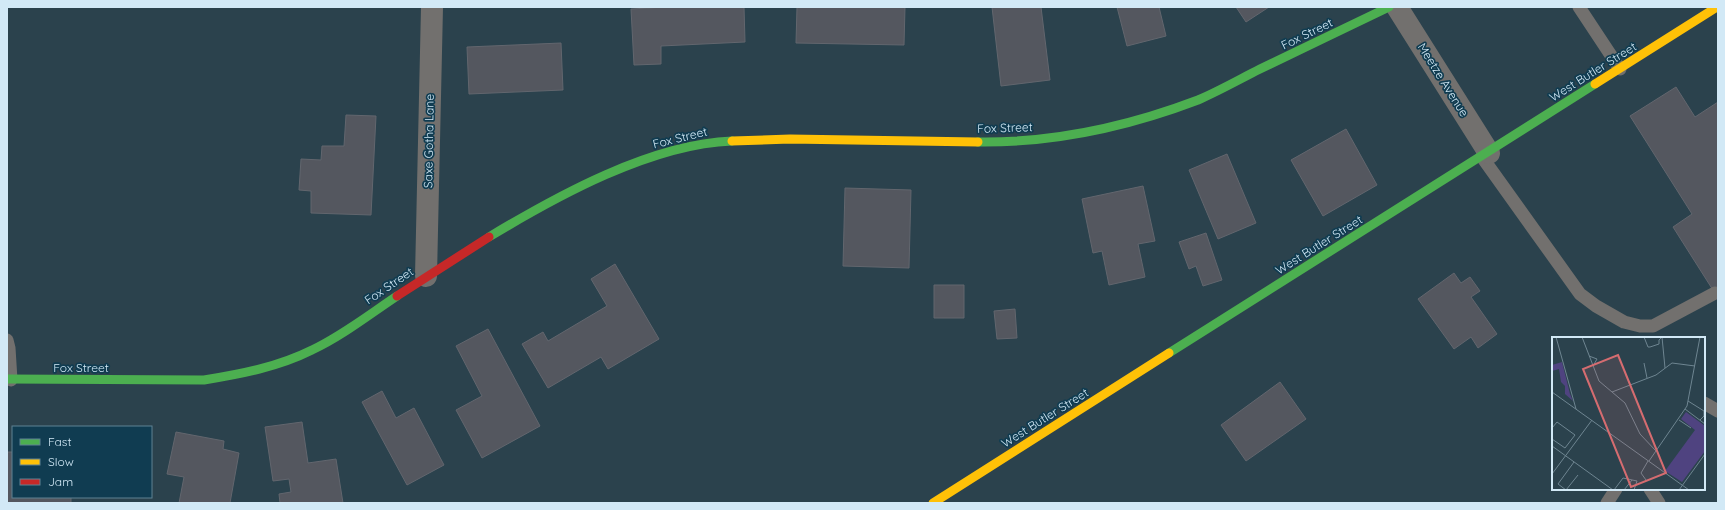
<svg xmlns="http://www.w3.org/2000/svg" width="1725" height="510" font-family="Quicksand,sans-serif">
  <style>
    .building { fill: #54575f; stroke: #62666e }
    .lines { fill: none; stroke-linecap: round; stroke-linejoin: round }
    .lane { stroke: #72706e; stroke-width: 13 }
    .street { stroke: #72706e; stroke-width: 22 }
    .fast { stroke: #4caf50; stroke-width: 9 }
    .slow { stroke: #ffc107; stroke-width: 9 }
    .jam { stroke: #c62828; stroke-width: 9 }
    .labels { text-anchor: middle; stroke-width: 3.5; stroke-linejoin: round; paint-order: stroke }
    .street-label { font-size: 12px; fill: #d2e9f6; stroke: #103c51 }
    .inset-road { fill: none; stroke: #6e8591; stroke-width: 1 }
    .view { fill: #d56c70; fill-opacity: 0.15; stroke: #d56c70; stroke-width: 2 }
    .inset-edge { fill: none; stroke: #d2e9f6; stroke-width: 2 }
  </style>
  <rect width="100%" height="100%" fill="#2b424d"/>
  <!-- building -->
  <path class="building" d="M665,7H744L745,42L661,46V64L634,65L631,9Z
    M797,7H905L904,45L796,43Z
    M992,7H1041L1050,80L1001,86Z
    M1117,7H1159L1166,36L1127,46Z
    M1236,7H1269L1246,22Z
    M561,43L563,90L469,94L467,47Z
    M1676,87L1695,117L1718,102V298L1673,227L1692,214L1630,116Z
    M346,115L376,116L371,215L311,213V191L299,190L301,159L321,160L322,146H344Z
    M1346,129L1377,185L1323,216L1291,160Z
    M1227,154L1256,223L1218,239L1189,170Z
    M1143,186L1155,241L1138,244L1145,277L1109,285L1102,251L1093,253L1082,199Z
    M845,188L911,190L909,268L843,266Z
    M1206,233L1222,280L1203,286L1196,266L1189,269L1179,242Z
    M615,264L659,339L608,369L601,357L548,388L522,344L543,332L548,341L607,306L591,279Z
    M1454,273L1461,283L1470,277L1480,291L1471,297L1497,334L1478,348L1471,337L1454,349L1418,299Z
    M934,285H964V318H934Z
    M1015,309L1017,338L997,339L994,311Z
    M488,329L540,426L482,458L456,410L482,396L456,346Z
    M1280,382L1306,419L1246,461L1221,425Z
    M382,391L396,418L414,408L444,465L407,485L362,402Z
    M302,422L308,463L336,459L343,503H280L279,494L291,492L289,479L273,481L265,427Z
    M176,432L224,441L223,449L239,453L230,503H179L184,477L167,474Z
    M7,452H13V497H71V503H7Z"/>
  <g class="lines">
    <!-- lane -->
    <path class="lane" d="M1579,7L1620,69
      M1482,157L1580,294L1596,306L1624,322L1640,326H1653L1715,293
      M7,340L9,348L11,380
      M1704,403L1718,411
      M1650,489L1659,503
      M1607,503L1616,489"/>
    <!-- street -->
    <path class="street" d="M1397,7L1489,153
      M426,276L432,7"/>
    <!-- fast -->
    <path class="fast" d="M978,142C1054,143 1127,127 1198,100C1219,91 1240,79 1260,69C1303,48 1346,28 1389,7
      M489,237C557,196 651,144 732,141
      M1169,353L1595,84
      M7,379L204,380C241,374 278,367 312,350C342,336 370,314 397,296"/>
    <!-- slow -->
    <path class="slow" d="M1595,84L1717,7
      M732,141L790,139L978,142
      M933,503L1169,353"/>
    <!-- jam -->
    <path class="jam" d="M397,296L489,237"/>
  </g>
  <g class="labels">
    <!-- street labels -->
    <g class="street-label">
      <text transform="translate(1307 34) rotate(-26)" y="4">Fox Street</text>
      <text transform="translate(1593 72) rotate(-32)" y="4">West Butler Street</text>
      <text transform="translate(1443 80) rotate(58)" y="4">Meetze Avenue</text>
      <text transform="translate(1005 128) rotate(-2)" y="4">Fox Street</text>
      <text transform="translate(680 138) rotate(-14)" y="4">Fox Street</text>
      <text transform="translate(429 141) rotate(-89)" y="4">Saxe Gotha Lane</text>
      <text transform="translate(1319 245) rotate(-32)" y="4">West Butler Street</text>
      <text transform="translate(389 286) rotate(-34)" y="4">Fox Street</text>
      <text x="81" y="372">Fox Street</text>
      <text transform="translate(1045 418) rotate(-32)" y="4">West Butler Street</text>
    </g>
  </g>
  <!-- overview -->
  <g transform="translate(1552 337)">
    <rect width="153" height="153" fill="#2b424d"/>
    <path d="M10,25L18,57L21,64L13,57V49L9,45L7,32L0,34V28ZM134,75L153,89V114L130,145L113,134L143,93L129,82Z" fill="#4f4380"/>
    <path class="inset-road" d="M4,0L24,72M30,0L47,44L73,66L88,97L104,114M92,0L96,10H98L107,7V3L110,0M110,0L113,31M37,19L45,22L41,29M92,26L95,41M0,55L137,153M60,55L104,38L120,26L143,29M136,64L152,74V79L148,83M133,72L153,87M127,83L139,91M0,91L5,85L23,98L13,111L0,102M0,109L61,153M97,124L135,69L148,0M0,137L40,83M94,143L89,136L96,124M14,153L6,147L22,125M14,153L26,138M62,153L71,141L85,144L82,153M72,153L80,143M127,153L153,117"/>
    <path class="view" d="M66,18L114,136L79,150L31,32Z"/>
    <rect width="153" height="153" class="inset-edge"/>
  </g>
  <!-- border -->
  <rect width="1725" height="510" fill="none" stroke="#d2e9f6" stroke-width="16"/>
  <!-- legend -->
  <rect x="12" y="426" width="140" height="72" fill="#103c51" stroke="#5e8193"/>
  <rect x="20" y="439" width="20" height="6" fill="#4caf50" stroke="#5e8193"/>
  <text x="48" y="446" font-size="12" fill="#d2e9f6">Fast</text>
  <rect x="20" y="459" width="20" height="6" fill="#ffc107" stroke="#5e8193"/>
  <text x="48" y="466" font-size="12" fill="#d2e9f6">Slow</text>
  <rect x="20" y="479" width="20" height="6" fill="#c62828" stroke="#5e8193"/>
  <text x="48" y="486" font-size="12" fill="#d2e9f6">Jam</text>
</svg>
